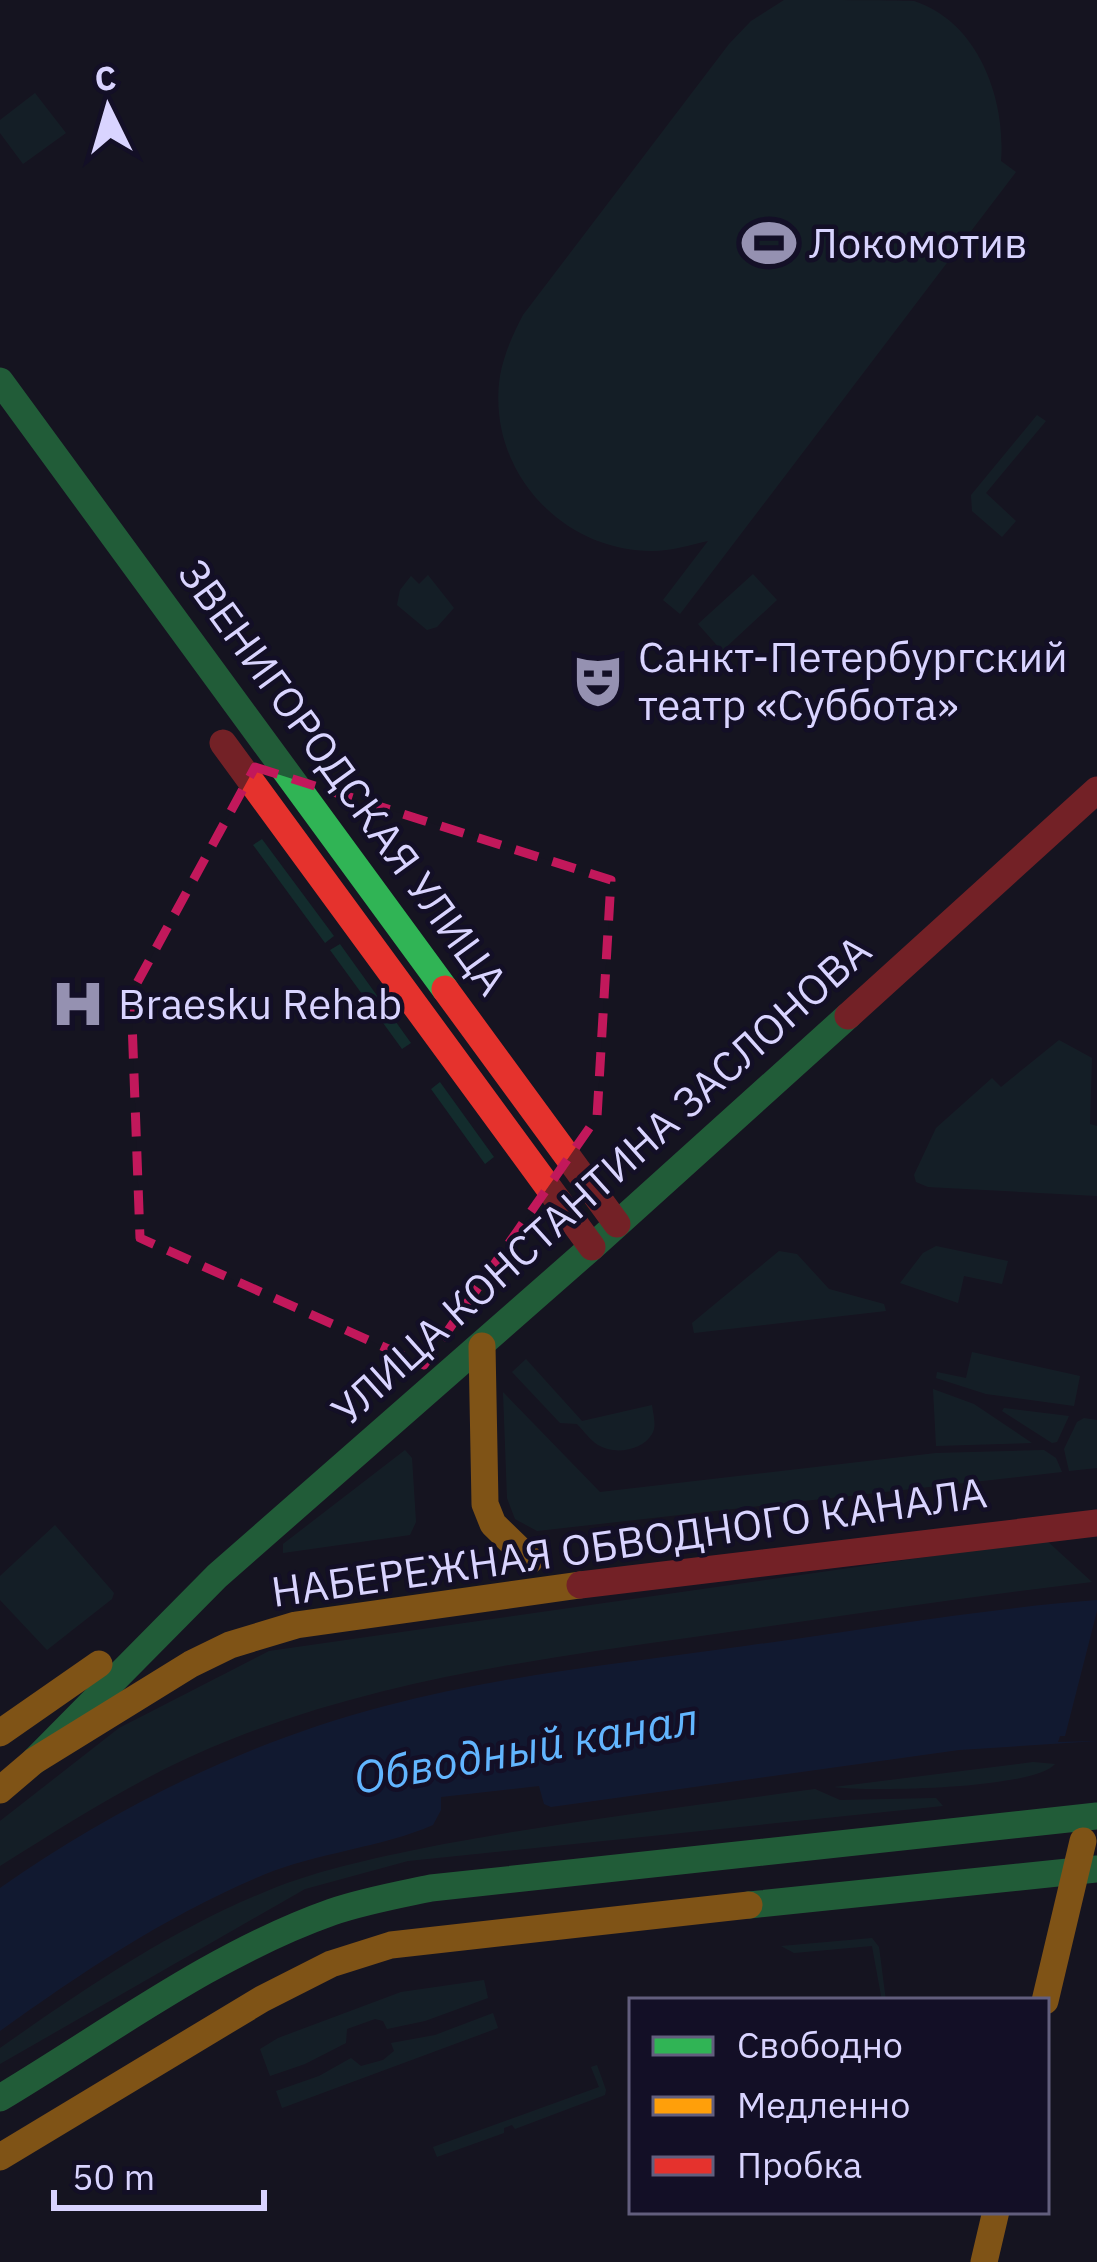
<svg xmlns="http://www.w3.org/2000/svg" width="1097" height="2262" font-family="'IBM Plex Sans',sans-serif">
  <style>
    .green { fill: #132c2d }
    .water { fill: #0d2144 }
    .pier { fill: #161421 }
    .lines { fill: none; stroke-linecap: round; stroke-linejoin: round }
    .fast { stroke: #30b455; stroke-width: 27 }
    .slow { stroke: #ff9f0a; stroke-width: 27 }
    .jam { stroke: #e5322d; stroke-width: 27 }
    .marked { fill: none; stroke: #c2185b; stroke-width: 9; stroke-dasharray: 24 15; stroke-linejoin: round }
    .labels { text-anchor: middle; stroke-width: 9; stroke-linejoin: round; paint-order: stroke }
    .poi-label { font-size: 42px; fill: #d9d4ff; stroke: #130f26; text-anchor: start }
    .street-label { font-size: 42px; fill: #d9d4ff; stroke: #130f26 }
    .water-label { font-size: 45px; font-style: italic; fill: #62b6ff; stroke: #130f26 }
  </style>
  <rect width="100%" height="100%" fill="#161421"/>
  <!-- green -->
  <path class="green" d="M784,0C813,0 892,0 914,1C979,22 1006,100 1001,161L1016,172L680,614L663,600L708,541C690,545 671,551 652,551C560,551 486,468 500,376C504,354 513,334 523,315L729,44L751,21Z
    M35,93L66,133L23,164L0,133V120Z
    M1037,415L1046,421L986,493L1016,521L1002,537L972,511L971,495Z
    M753,574L777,600L722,651L698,624Z
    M428,575L454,608L437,627L427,630L397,605L400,590L411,576L419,584Z
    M262,839L334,936L325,943L253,845Z
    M340,944L411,1043L402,1049L330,950Z
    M1059,1040L1092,1058L1090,1124L1097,1126V1196L928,1187L916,1182L914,1175L936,1128L992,1078L1001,1087Z
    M440,1082L494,1157L485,1164L431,1089Z
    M936,1246L1008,1261L1002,1284L964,1276L958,1303L900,1283L923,1253Z
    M779,1251L797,1254L829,1289L884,1304L886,1311L694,1333L692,1323Z
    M972,1352L1080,1376L1074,1406L986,1394L936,1378L937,1372L966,1378Z
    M526,1359L582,1421L652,1405C653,1414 657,1426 652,1434C642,1451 614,1455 598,1445C590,1440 584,1431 577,1424L560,1423L512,1372Z
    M933,1389L974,1404L1032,1443L936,1446Z
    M503,1392L600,1492L936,1453L1044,1450L1056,1458L1062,1472L537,1531L515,1519L507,1498Z
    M1004,1408L1069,1416L1057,1442L1052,1443L1002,1411Z
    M1084,1418L1097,1420V1468L1069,1471L1064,1449L1077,1422Z
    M405,1450L412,1458L416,1522L410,1535L283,1553V1544Z
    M55,1525L114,1593L112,1599L47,1650L0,1600V1576Z
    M1046,1540L1092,1582C959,1598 827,1618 694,1637C537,1659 381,1680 232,1739C149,1771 75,1819 0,1866V1821L119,1728L269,1651Z
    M1033,1762L1055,1764C1034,1789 869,1792 834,1787Z
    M815,1789L840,1800L936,1798L943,1806L408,1861L305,1889L0,2064V2048C84,1989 171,1930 267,1891C322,1868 385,1856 444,1844C567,1821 691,1806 815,1789Z
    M872,1938L879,1947L886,2001H882L872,1946L794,1953L781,1946Z
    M484,1980L488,1998L425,2021L387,2029L383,2021L375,2019L347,2029L346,2043L305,2064L270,2076L260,2049L278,2038L401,1992Z
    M493,2013L498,2028L282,2108L276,2091L319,2076L351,2058L361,2066L383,2060L394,2051L391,2043L435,2035Z
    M597,2065L606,2090L605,2095L515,2129L512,2125L504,2128V2133L437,2157L433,2147L599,2087L591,2067Z"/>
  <!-- water -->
  <path class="water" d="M1097,1600V1741L959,1750L551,1807L544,1804L539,1786L441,1797V1810L433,1825C383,1847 316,1853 263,1875C169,1914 82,1972 0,2031V1888C117,1806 247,1742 385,1706C502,1675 625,1663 745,1646C862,1630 979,1609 1097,1600Z"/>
  <!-- pier -->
  <path class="pier" d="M1097,1611V1741L1058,1742L1060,1736H1065Z"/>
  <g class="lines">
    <!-- fast -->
    <path class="fast" d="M0,381L445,989
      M34,1761L217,1576L592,1247L848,1016
      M749,1905L1097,1869
      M0,2098C107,2034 213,1954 332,1912C364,1901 398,1895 431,1888L1097,1816"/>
    <!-- slow -->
    <path class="slow" d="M482,1346L485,1504L493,1524L530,1560
      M0,1733L99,1664
      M0,1790L34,1761L191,1664L230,1645L296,1625L580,1585
      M1045,2001L1083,1841
      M0,2157L262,1999L331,1964L391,1945L749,1905
      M984,2262L996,2211"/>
    <!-- jam -->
    <path class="jam" d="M223,743L592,1247
      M445,989L617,1224
      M848,1016L1097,790
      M580,1585L1097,1523"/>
  </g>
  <!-- marked area -->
  <path d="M0 0H1097V2262H0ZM255,767L611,880L597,1117L424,1365L140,1238L131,994Z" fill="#161421" fill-opacity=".55" fill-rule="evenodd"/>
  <path class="marked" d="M255,767L611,880L597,1117L424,1365L140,1238L131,994Z"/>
  <!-- icons -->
  <defs>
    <symbol id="stadium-bare" viewBox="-9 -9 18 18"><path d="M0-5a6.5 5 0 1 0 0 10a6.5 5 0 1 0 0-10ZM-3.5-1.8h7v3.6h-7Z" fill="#9591b1" stroke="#130f26" stroke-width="2.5" paint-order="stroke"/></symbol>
    <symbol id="theatre-bare" viewBox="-9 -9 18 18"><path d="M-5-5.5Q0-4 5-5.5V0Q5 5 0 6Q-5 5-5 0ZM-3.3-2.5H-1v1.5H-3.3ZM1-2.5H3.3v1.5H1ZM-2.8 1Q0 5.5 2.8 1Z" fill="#9591b1" stroke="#130f26" stroke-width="2.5" paint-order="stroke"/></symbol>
    <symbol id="hospital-bare" viewBox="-9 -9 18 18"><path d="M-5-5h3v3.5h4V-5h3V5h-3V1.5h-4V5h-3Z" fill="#9591b1" stroke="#130f26" stroke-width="2.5" paint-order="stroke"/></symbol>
  </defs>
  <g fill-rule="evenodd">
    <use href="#stadium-bare" x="731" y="205" width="76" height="76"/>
    <use href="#theatre-bare" x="560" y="643" width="76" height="76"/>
    <use href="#hospital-bare" x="40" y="966" width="76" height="76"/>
  </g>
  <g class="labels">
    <!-- poi labels -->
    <g class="poi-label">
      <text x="809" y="258">Локомотив</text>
      <text x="638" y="672">Санкт-Петербургский<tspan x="638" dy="48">театр «Суббота»</tspan></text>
      <text x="118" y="1019">Braesku Rehab</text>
    </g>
    <!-- street labels -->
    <g class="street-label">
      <text transform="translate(343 777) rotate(54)" y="15">ЗВЕНИГОРОДСКАЯ УЛИЦА</text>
      <text transform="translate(601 1180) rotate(-42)" y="15">УЛИЦА КОНСТАНТИНА ЗАСЛОНОВА</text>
      <text transform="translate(629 1542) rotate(-8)" y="15">НАБЕРЕЖНАЯ ОБВОДНОГО КАНАЛА</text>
    </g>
    <!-- water labels -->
    <g class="water-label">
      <text transform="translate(526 1748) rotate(-10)" y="16">Обводный канал</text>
    </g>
  </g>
  <!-- legend -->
  <rect x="629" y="1998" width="420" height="216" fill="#130f26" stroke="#625e7d" stroke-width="3"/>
  <rect x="653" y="2037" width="60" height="18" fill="#30b455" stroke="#625e7d" stroke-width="3"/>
  <text x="737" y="2058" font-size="36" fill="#d9d4ff">Свободно</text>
  <rect x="653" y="2097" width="60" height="18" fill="#ff9f0a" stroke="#625e7d" stroke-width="3"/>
  <text x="737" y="2118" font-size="36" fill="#d9d4ff">Медленно</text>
  <rect x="653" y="2157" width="60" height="18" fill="#e5322d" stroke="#625e7d" stroke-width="3"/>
  <text x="737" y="2178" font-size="36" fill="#d9d4ff">Пробка</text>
  <!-- north arrow -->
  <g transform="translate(108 108) rotate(355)" stroke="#130f26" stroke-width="9" paint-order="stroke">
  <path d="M0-9L21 45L0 30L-21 45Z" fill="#d9d4ff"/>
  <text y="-18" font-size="33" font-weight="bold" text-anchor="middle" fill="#d9d4ff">С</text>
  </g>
  <!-- scale -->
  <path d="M54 2190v18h210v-18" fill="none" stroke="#d9d4ff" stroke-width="6"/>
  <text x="72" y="2190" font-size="36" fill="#d9d4ff" stroke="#130f26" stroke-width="9" paint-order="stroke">50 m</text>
</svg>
